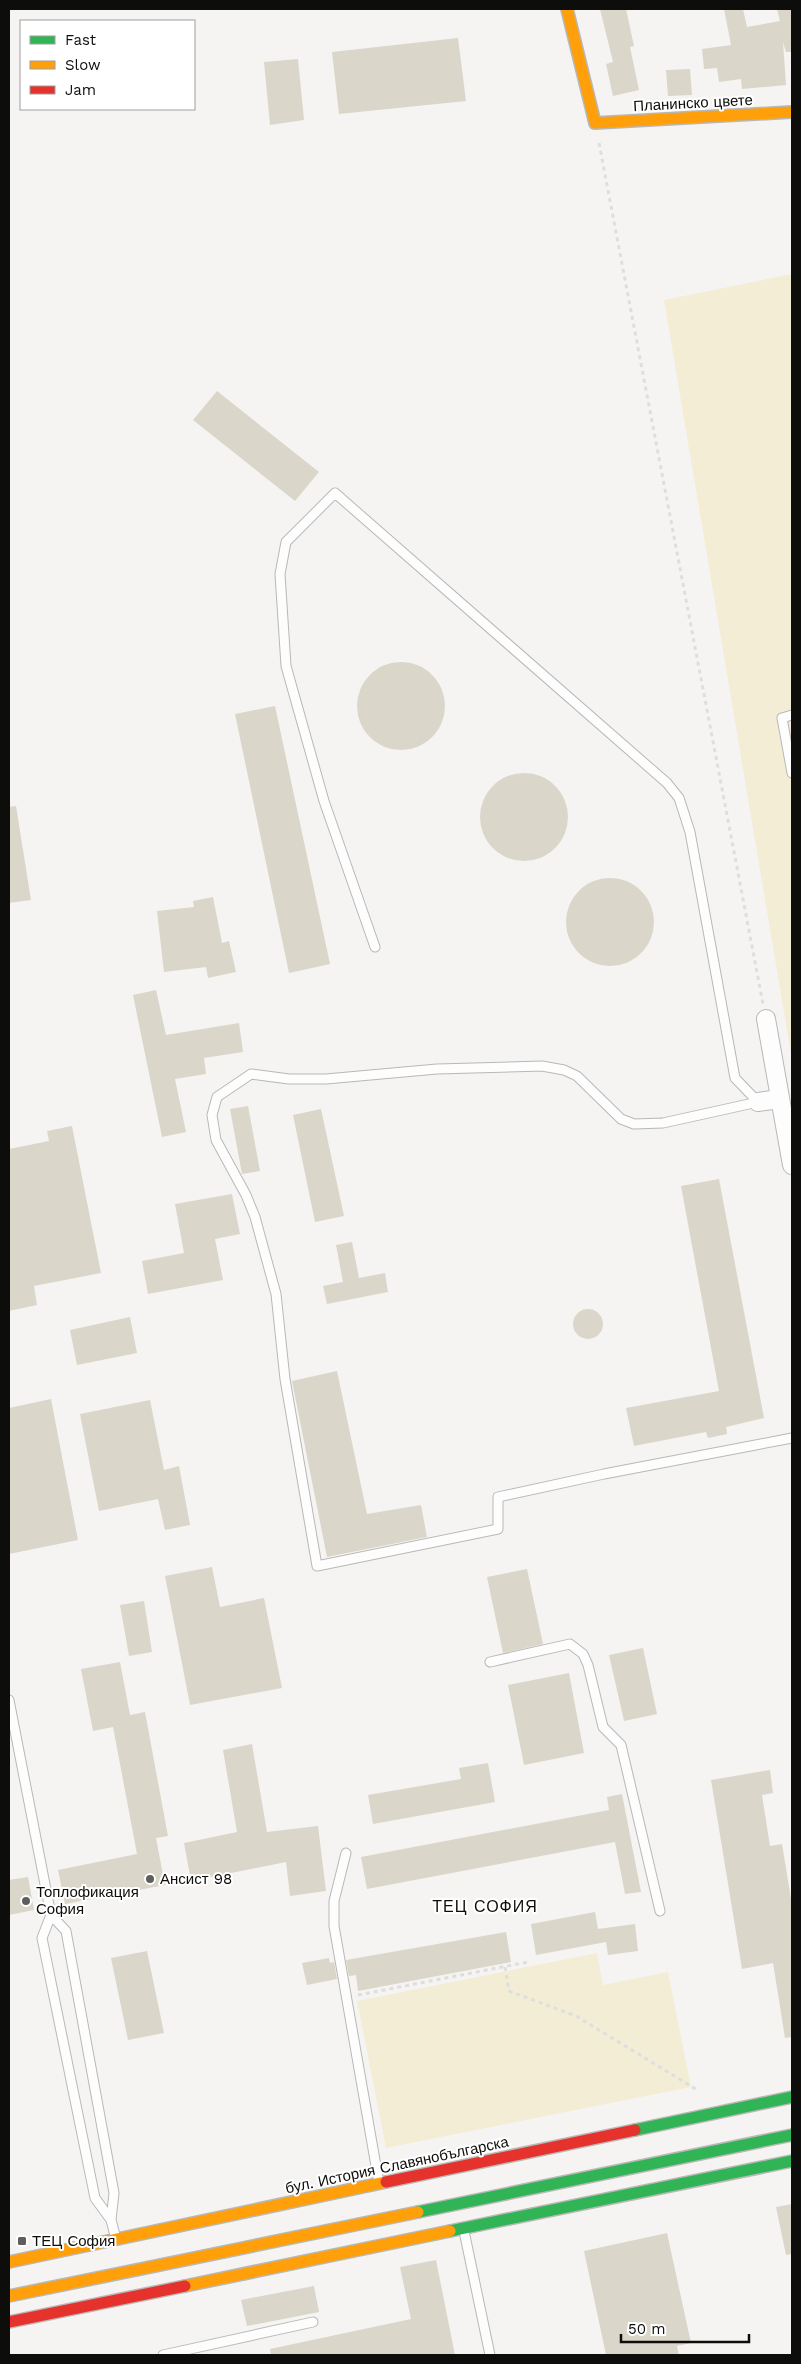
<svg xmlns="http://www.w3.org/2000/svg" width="801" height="2364" font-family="'Work Sans',sans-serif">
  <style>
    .green { fill: #f3edd6 }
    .building { fill: #dad6c9 }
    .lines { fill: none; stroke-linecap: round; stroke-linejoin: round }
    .lane-casing { stroke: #b8b8b6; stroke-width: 11 }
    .street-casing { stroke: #b8b8b6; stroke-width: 20 }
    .fast-casing { stroke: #b8b8b6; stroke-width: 14 }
    .slow-casing { stroke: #b8b8b6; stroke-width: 14 }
    .jam-casing { stroke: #b8b8b6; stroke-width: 14 }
    .path { stroke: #dedede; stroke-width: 3; stroke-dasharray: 4 4; stroke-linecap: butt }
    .lane { stroke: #fefdfd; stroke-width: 9 }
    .street { stroke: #fefdfd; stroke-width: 18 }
    .fast { stroke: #30b455; stroke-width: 11 }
    .slow { stroke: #ff9f0a; stroke-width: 11 }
    .jam { stroke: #e5322d; stroke-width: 11 }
    .poi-dot { fill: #5e5e5c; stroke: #fff; stroke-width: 2 }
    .labels { text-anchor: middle; stroke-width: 4; stroke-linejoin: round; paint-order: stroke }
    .street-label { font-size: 15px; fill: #0d0d0b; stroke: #fff }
    .poi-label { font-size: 15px; fill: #0d0d0b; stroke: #fff; text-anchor: start }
    .neighbourhood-label { font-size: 16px; letter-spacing: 1px; fill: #0d0d0b; stroke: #fff }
  </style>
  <rect width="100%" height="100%" fill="#f5f4f2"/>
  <!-- green -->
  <path class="green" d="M792,274V1060L664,300Z
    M597,1953L603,1985L668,1972L691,2087L386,2148L357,2001Z"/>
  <!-- building -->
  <path class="building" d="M600,9H626L634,46L630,47L639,90L613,96L606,64L613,62Z
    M724,9H743L747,27L780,21L777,9H792V52H786L783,42L786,85L742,89L741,79L719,82L717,68L704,69L702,49L731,45Z
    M458,38L466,101L339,114L332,52Z
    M298,59L304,120L270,125L264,62Z
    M690,69L692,95L668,96L666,70Z
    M217,391L319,472L295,501L193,420Z
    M357 706a44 44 0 1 1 88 0a44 44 0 1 1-88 0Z
    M275,706L330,964L289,973L235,714Z
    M480 817a44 44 0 1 1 88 0a44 44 0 1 1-88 0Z
    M16,806L31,900L9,903V807Z
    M566 922a44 44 0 1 1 88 0a44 44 0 1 1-88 0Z
    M213,897L222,943L229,941L236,972L208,978L206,967L164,972L157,911L194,907L193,901Z
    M156,990L166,1035L239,1023L243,1052L204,1058L206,1074L175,1079L186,1132L162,1137L133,995Z
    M248,1106L260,1171L242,1174L230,1109Z
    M321,1109L344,1216L315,1222L293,1115Z
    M72,1126L101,1273L34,1286L37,1305L9,1311V1149L49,1141L47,1131Z
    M719,1179L764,1418L726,1427L727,1434L708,1438L706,1432L634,1446L626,1408L719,1391L681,1186Z
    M232,1194L240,1234L215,1239L223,1280L148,1294L142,1261L184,1253L175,1204Z
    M352,1242L359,1278L385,1273L388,1292L327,1304L323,1286L343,1282L336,1245Z
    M573 1324a15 15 0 1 1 30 0a15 15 0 1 1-30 0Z
    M130,1317L137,1353L77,1365L70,1330Z
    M337,1371L367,1514L421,1505L427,1537L327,1557L292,1381Z
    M51,1399L78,1540L9,1554V1408Z
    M150,1400L164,1470L179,1466L190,1525L165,1530L158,1499L99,1511L80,1414Z
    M212,1567L220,1607L264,1598L282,1688L190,1705L165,1576Z
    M527,1569L543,1644L503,1653L487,1577Z
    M144,1601L152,1652L129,1656L120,1605Z
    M643,1648L657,1714L624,1721L609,1655Z
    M120,1662L130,1715L145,1712L168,1836L156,1838L165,1885L65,1904L58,1870L137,1854L113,1727L93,1731L81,1669Z
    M569,1673L584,1753L524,1765L508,1685Z
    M252,1744L267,1832L318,1826L326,1891L290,1896L286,1862L191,1881L184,1843L237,1832L223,1750Z
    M488,1763L495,1802L373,1824L368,1795L461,1779L459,1768Z
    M770,1770L773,1793L762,1795L770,1846L782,1844L792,1905V2037L785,2038L773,1963L742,1969L711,1780Z
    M622,1794L641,1892L625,1894L615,1842L367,1889L361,1857L609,1810L607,1797Z
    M28,1877L34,1910L9,1915V1880Z
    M595,1912L598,1929L635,1924L638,1951L608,1955L606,1942L536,1955L531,1924Z
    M506,1932L511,1962L358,1991L356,1975L349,1976L346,1960Z
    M147,1951L164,2033L128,2040L111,1958Z
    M329,1958L330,1963L334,1962L337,1979L307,1985L302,1963Z
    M792,2204V2254L786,2255L776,2207Z
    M667,2233L691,2343L677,2346L679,2355H606L584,2251Z
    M436,2260L455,2355H271L270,2349L411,2319L400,2267Z
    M314,2286L319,2312L247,2326L241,2300Z"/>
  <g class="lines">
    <defs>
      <path id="lane" d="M792,715L782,718L792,773
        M375,947L324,801L286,666L280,574L286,542L335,493L667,783L679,798L690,832L735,1078L758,1102
        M758,1102L663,1123L634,1124L621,1119L577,1076L564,1070L542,1066L437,1069L326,1079H289L251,1074L217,1097L212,1115L216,1140L246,1195L255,1217L276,1294L285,1379L317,1566L498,1529V1497L604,1474L792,1438
        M490,1662L570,1644L583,1654L588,1665L603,1727L621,1745L660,1911
        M9,1700L51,1915
        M346,1853L334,1901V1926L379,2183
        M111,2220L95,2198L42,1938L51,1915L66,1931L114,2193L111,2220L116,2239
        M464,2231L490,2355
        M163,2355L313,2322"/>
      <path id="street" d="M766,1019L792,1165
        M758,1102L780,1099"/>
      <path id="fast" d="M635,2130L792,2097
        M418,2212L792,2135
        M450,2231L792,2161"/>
      <path id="slow" d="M567,9L595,123L792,112
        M9,2262L386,2182
        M185,2286L450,2231
        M9,2296L418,2212"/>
      <path id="jam" d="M386,2182L635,2130
        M9,2322L185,2286"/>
    </defs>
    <!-- lane casing -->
    <use href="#lane" class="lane-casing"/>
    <!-- street casing -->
    <use href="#street" class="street-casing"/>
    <!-- fast casing -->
    <use href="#fast" class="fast-casing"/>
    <!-- slow casing -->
    <use href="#slow" class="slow-casing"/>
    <!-- jam casing -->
    <use href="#jam" class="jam-casing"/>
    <!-- path -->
    <path class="path" d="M599,143L763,1004
      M505,1967L509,1991L576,2016L699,2091
      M358,1995L528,1962"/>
    <!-- lane -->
    <use href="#lane" class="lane"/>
    <!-- street -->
    <use href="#street" class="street"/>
    <!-- fast -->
    <use href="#fast" class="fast"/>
    <!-- slow -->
    <use href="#slow" class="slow"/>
    <!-- jam -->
    <use href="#jam" class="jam"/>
  </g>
  <!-- markers -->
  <g class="poi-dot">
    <circle cx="150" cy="1879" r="5"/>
    <circle cx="26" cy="1901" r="5"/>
    <rect x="17" y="2236" width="10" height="10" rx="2.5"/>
  </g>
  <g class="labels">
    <!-- street labels -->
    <g class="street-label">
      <text transform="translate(693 103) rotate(-3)" y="5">Планинско цвете</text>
      <text transform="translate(397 2165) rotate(-12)" y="5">бул. История Славянобългарска</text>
    </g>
    <!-- poi labels -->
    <g class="poi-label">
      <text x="160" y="1884">Ансист 98</text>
      <text x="36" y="1897">Топлофикация<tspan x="36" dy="17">София</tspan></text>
      <text x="32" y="2246">ТЕЦ София</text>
    </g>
    <!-- neighbourhood labels -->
    <g class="neighbourhood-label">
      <text x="485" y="1912">ТЕЦ СОФИЯ</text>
    </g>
  </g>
  <!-- border -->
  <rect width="801" height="2364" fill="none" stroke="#0d0d0b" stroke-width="20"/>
  <!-- legend -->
  <rect x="20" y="20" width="175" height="90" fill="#ffffff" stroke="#9e9e9d"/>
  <rect x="30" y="36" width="25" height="8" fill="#30b455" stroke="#9e9e9d"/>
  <text x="65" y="45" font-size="15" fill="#0d0d0b">Fast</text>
  <rect x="30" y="61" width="25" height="8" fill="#ff9f0a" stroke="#9e9e9d"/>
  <text x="65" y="70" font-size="15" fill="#0d0d0b">Slow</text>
  <rect x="30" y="86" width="25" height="8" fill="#e5322d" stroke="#9e9e9d"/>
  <text x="65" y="95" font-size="15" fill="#0d0d0b">Jam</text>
  <!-- scale -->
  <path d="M621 2334v8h128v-8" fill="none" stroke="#0d0d0b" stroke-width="2.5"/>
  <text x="628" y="2334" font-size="15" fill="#0d0d0b" stroke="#ffffff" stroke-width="4" paint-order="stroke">50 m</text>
</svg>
